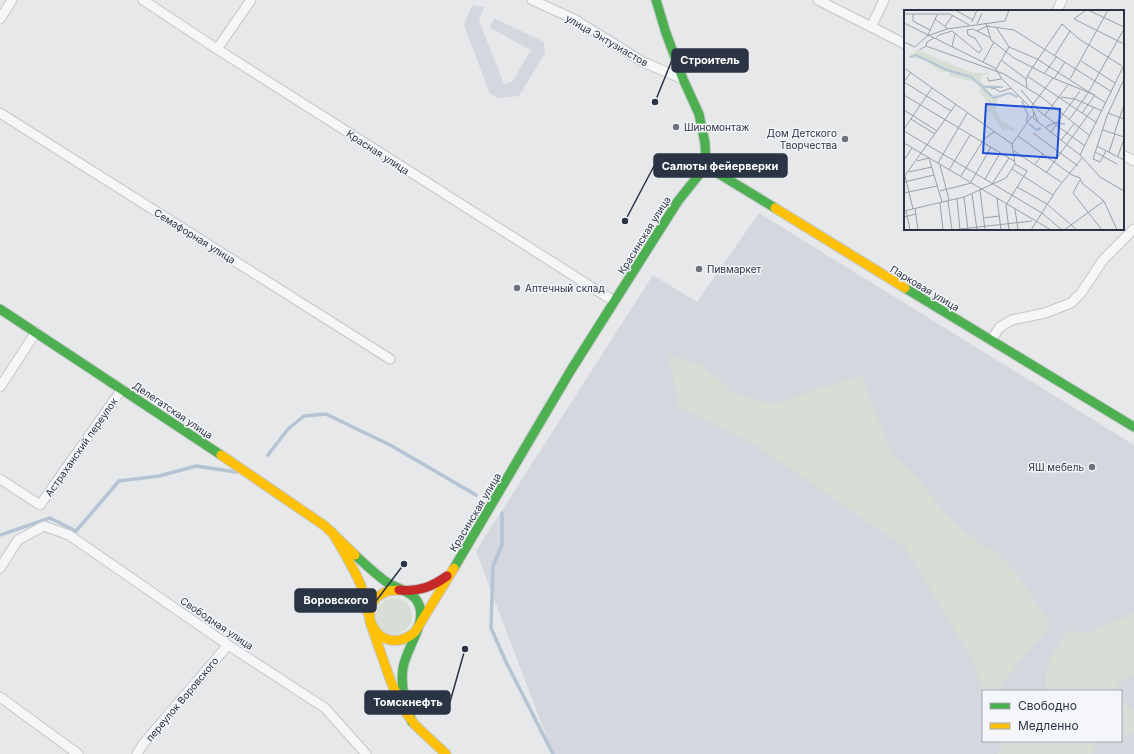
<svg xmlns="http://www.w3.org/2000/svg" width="1134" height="754" font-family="Inter,sans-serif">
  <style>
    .built { fill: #d4d7dd; fill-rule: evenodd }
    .green { fill: #d6ded6 }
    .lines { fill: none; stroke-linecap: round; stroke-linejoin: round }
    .stream { stroke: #b4c4d5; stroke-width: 3.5 }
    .street-casing { stroke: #c4c6c8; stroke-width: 11 }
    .fast-casing { stroke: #c4c6c8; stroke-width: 11 }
    .slow-casing { stroke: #c4c6c8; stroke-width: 11 }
    .jam-casing { stroke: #c4c6c8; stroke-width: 11 }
    .street { stroke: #f5f6f7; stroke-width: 9 }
    .fast { stroke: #4caf50; stroke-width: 9 }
    .slow { stroke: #ffc107; stroke-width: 9 }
    .jam { stroke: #c62828; stroke-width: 9 }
    .poi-dot { fill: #6c737f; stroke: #f4f6f9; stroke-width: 1.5 }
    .labels { text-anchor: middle; stroke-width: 3; stroke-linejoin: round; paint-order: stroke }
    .street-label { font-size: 10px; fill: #2b3445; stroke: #f4f6f9 }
    .poi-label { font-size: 10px; fill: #2b3445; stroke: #f4f6f9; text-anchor: start }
    .inset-river { fill: none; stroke: #b4c4d5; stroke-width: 2 }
    .inset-road { fill: none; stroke: #9ba0a8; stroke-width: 1 }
    .view { fill: #1d4ed8; fill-opacity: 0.15; stroke: #1d4ed8; stroke-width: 2 }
    .inset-edge { fill: none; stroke: #2b3445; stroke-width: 2 }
    .leader { fill: none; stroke: #2b3445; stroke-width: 1.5 }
    .callout-dot { fill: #2b3445; stroke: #f4f6f9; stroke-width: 1.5 }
    .callout { fill: #2b3445; stroke: #2b3445; stroke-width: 1.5 }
    .callout-label { font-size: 11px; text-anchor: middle; font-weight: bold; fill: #fff }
  </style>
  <rect width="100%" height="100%" fill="#e6e8ea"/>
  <!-- built -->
  <path class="built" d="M472,5L484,7L479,21L504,84L512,82L531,50L490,28L494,18L544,42L545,53L519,96L499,98L490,94L464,25Z
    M759,213L1134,445V754H553L476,551L653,275L697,302ZM983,691H1121V741H983Z"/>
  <!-- green -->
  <path class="green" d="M669,355L704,366L733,393L774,404L826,386L861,376L893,455L917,477L946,514L982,546L995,551L1017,574L1051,625L1026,654L1001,685L1004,691H983L973,661L904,546L753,444L679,407Z
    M376 616a18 18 0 1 1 36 0a18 18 0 1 1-36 0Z
    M1134,613V674L1117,684L1120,691H1044L1045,690L1048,662L1068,631L1090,632Z
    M1121,695L1124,702L1134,711V732L1121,739Z
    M999,741H1106L1096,743L1092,754H998L1001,747Z"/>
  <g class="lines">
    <!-- stream -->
    <path class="stream" d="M268,455L288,429L304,416L326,414L392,446L476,495
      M502,513V545L493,566L491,628L506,662L553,754
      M0,535L50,518L76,531L119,481L159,476L196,466L236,472"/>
    <defs>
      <path id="street" d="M143,0L217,49L604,295L615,301
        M532,0L574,19L643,62L683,79
        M818,0L905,44
        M1057,11L1062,0
        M0,19L12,0
        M871,27L884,0
        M217,49L251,0
        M0,113L390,359
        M1123,155L1134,161
        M991,340L1000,327L1012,320L1045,313L1071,303L1081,293L1103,260L1134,229
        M0,387L36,332
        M0,479L40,505L122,389
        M0,568L18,540L44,526L69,535L228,645L325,708L366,754
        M0,697L78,754
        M137,754L143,744L228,645"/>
      <path id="fast" d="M656,0L666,33L683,79L699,114L705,143L706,166
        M905,288L1134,427
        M0,309L221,455
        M355,555C366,565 376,575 388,583C397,588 408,591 415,598C432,618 406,647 403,668C400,686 406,705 412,722
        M454,568L571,370L678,201L706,166L775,208"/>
      <path id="slow" d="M775,208L905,288
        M221,455L325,526L355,555
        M332,532C342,549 352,565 360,583C368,602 366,635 390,640C399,642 408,638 415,632L454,568
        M399,590L387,591L377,597L373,602L370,608V622L391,682L405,711L415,725L446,754"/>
      <path id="jam" d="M399,590C418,592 432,587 447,576"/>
    </defs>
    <!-- street casing -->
    <use href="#street" class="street-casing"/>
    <!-- fast casing -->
    <use href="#fast" class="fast-casing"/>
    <!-- slow casing -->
    <use href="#slow" class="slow-casing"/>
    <!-- jam casing -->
    <use href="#jam" class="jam-casing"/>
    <!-- street -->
    <use href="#street" class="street"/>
    <!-- fast -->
    <use href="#fast" class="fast"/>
    <!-- slow -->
    <use href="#slow" class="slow"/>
    <!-- jam -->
    <use href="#jam" class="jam"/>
  </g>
  <!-- markers -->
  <g class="poi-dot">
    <circle cx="676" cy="127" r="4"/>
    <circle cx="845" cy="139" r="4"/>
    <circle cx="699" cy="269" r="4"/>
    <circle cx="517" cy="288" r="4"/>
    <circle cx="1092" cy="467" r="4"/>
  </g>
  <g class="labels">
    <!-- street labels -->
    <g class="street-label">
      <text transform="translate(607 40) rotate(30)" y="4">улица Энтузиастов</text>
      <text transform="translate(378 152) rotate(33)" y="4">Красная улица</text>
      <text transform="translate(644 235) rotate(-58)" y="4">Красинская улица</text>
      <text transform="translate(195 236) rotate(32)" y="4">Семафорная улица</text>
      <text transform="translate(925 288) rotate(31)" y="4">Парковая улица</text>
      <text transform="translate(173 410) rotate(34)" y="4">Делегатская улица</text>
      <text transform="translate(81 447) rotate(-55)" y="4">Астраханский переулок</text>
      <text transform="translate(475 512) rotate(-59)" y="4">Красинская улица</text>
      <text transform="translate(217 623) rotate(34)" y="4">Свободная улица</text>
      <text transform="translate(182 699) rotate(-50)" y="4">переулок Воровского</text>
    </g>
    <!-- poi labels -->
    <g class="poi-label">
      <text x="684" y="131">Шиномонтаж</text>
      <text x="837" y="137" text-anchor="end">Дом Детского<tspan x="837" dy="12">Творчества</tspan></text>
      <text x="707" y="273">Пивмаркет</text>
      <text x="525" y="292">Аптечный склад</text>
      <text x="1084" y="471" text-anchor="end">ЯШ мебель</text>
    </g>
  </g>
  <!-- overview -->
  <g transform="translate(904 10)">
    <rect width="220" height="220" fill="#e6e8ea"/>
    <path d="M13,40L69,63H86L77,67V72L80,75H95L81,78L88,85L94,84L92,101L96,109L110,119L111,122L104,119L98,120L87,103L90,98L86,102L79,104L83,99L81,96L85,94L75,82L76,77L69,71L46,66L45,62H38L21,50L5,47Z" fill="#d6ded6"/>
    <path class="inset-river" d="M6,47L12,45L43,60L67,67L79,77H99M79,78L90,88L105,83L114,87M118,91L124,105L122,112M125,114L133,120L137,118M142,117L150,113L161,114"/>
    <path class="inset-road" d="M182,0L170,9L220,34M184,0L220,17M53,1L69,10M0,4H46L65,15M9,4V11L26,20M31,9L44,19M68,12L73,0M0,13L91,58L98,69L129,100L134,112M82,13L87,30L110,48L149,68L191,85L178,103M73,14L78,3M41,16L49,5M92,17L105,37L133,49L202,93M73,21L83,16L110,20L208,82M24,25L33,5M32,28L35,25L48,21L75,43L78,39L71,28L64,25L63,20L69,19L87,28M0,32L11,37L23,26L43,19L101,11L105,0M22,36L23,32L30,28M48,37L51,23M15,40L22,36L100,64L136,86L186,126M151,45L166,21M97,50L122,69M177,51L211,73M79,52L90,32M0,58L108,134M92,59L105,37M140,64L153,46M123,66L193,113M83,67L85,71L97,69M150,69L161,52M166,69L204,0M0,72L47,101M0,72L7,62M123,77L122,69L128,58L158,14L175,29L218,56M87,79L90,78L96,82L107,78M117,80L135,101L152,114L176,81M0,85L110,151M157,87L171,89L198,101M127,97L149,68M0,100L33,121M130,102L129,108L176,145L196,167L220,181M204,103L220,109M141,105L164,75M7,109L31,124M165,110L184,83L220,19M0,119L28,78M199,120L220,127M0,121L138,203L158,220M147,122L152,115L181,136M129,123L174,156M210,124L220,95M114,126L168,165L176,168L178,173L200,191L213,220M157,130L170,114M0,133L147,220M108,134L128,106M193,136L220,150M110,141L157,172M191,142L213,154M205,142L211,124M176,145L220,55M214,146L220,129M189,149L203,106L220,69M189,149L196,152L202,141M0,150L8,138M13,151L25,148L38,192M34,153L63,103M131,154L139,144M36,155L45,190M108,159L149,185M45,160L66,125M5,162L28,157M142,163L190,97M1,166L9,199M57,166L80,129L90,122M0,167L52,94M81,169L96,143M176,170L169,183L198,220M0,172L30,165M67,172L87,137M88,174L105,148M113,177L143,194M76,180L81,220M36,181L67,173M0,183L33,176M68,184L73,220M60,187L64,220M93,188L97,220M53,189L56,220M44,191L48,220M36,193L39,220M143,194L173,220M11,198L14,220M111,199L114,220M2,200L6,220M0,201L60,187L102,168L111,154L108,134M0,207L12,204M79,208L95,206M48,220L128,211M105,220L102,195L123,161L111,154M127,220L153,179L178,148M160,220L200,191"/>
    <path class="view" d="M82,94L156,99L153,148L79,143Z"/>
    <rect width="220" height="220" class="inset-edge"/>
  </g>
  <!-- callouts -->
  <path class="leader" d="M655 102L672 60M625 221L654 166M404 564L376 601M465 649L450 702"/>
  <g class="callout-dot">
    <circle cx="655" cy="102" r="4"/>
    <circle cx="625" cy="221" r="4"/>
    <circle cx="404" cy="564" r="4"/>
    <circle cx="465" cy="649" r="4"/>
  </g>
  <g class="callout">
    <rect x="672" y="49" width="76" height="23" rx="4"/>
    <rect x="654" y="154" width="133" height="23" rx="4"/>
    <rect x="295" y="589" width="81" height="23" rx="4"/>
    <rect x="365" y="691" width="85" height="23" rx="4"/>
  </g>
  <g class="callout-label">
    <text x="710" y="64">Строитель</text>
    <text x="720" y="170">Салюты фейерверки</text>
    <text x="336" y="604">Воровского</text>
    <text x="408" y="706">Томскнефть</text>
  </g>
  <!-- legend -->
  <rect x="982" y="690" width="140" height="52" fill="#f4f6f9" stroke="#a4a8b1"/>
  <rect x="990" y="703" width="20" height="6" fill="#4caf50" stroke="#a4a8b1"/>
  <text x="1018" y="710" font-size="12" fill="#2b3445">Свободно</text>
  <rect x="990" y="723" width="20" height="6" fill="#ffc107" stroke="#a4a8b1"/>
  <text x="1018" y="730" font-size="12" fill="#2b3445">Медленно</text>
</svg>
